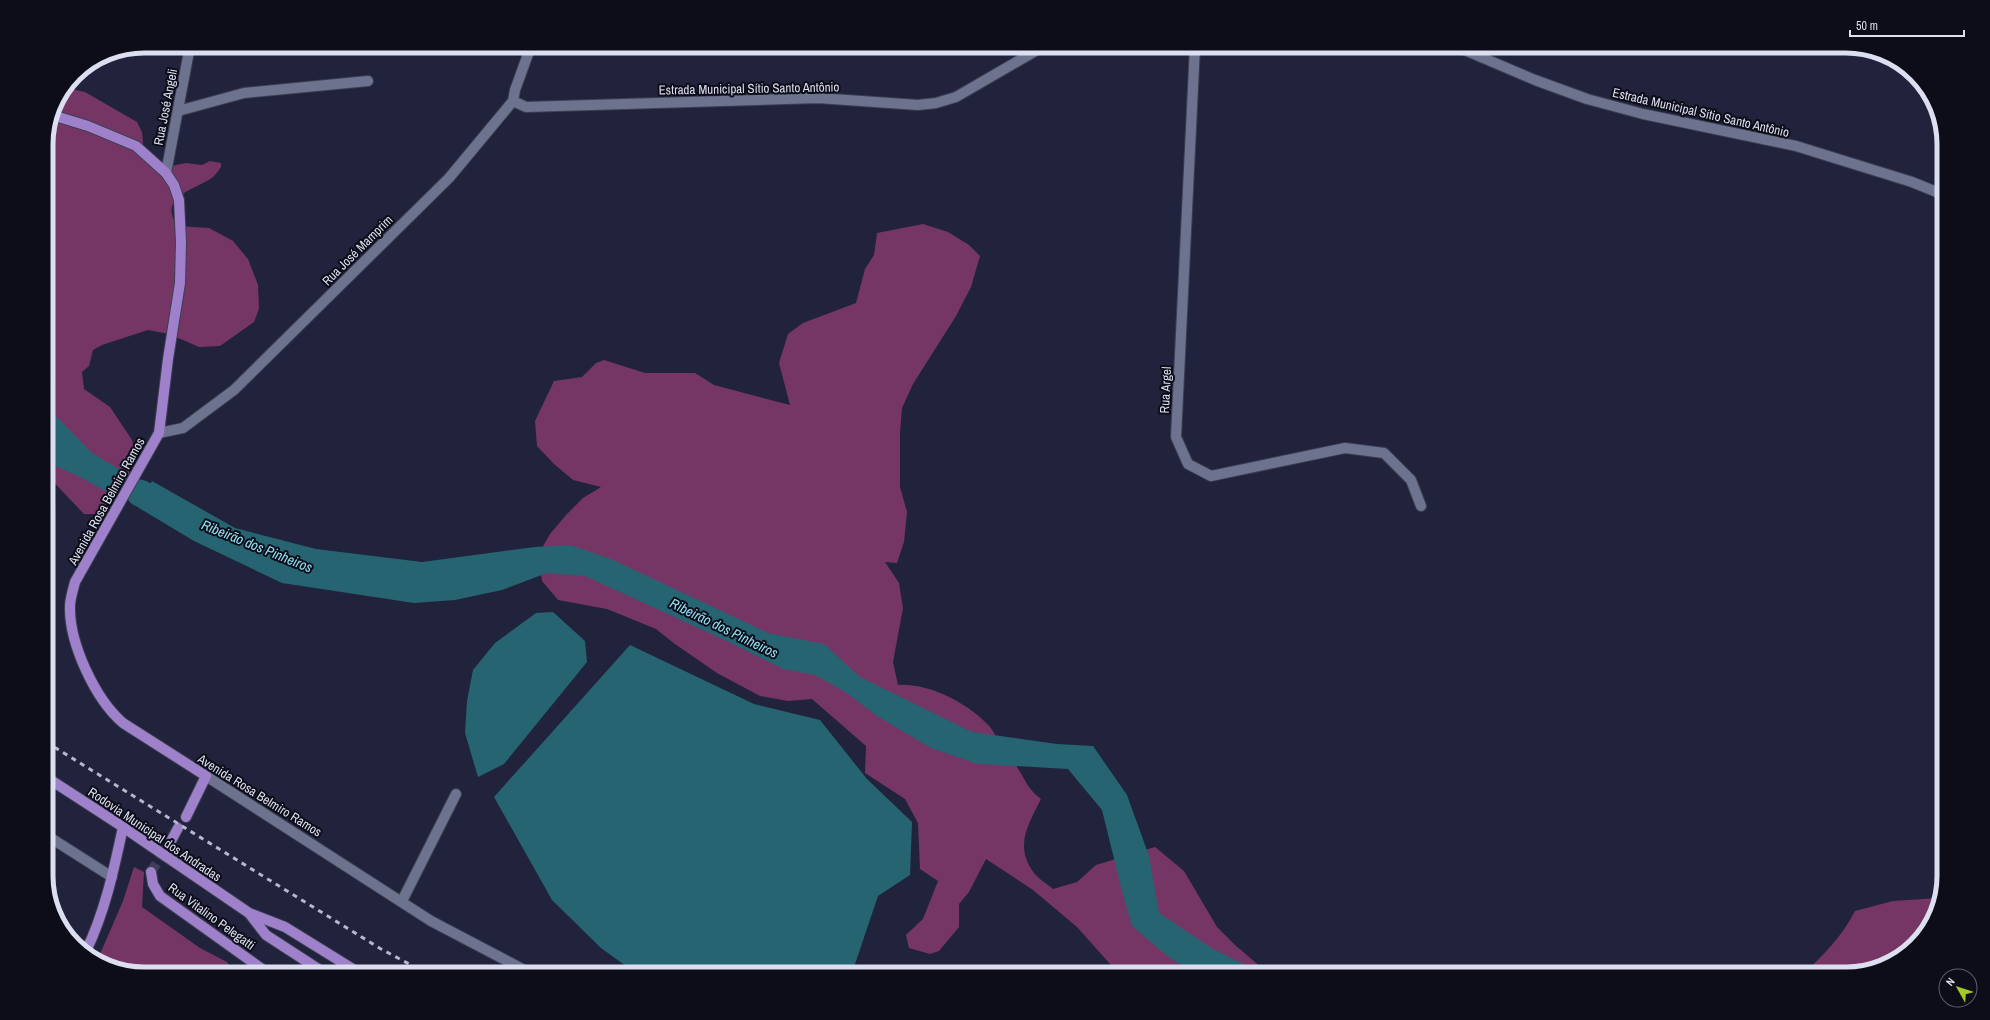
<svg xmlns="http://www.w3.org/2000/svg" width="1990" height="1020" font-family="'Archivo Narrow',sans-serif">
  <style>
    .forest { fill: #753666 }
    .water { fill: #266471 }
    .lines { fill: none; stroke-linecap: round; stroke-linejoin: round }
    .river { stroke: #266471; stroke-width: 27 }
    .major-tunnel { stroke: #3c3f56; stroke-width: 10; stroke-dasharray: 10 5; stroke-linecap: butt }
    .minor-casing { stroke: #3c3f52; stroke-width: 12 }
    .major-casing { stroke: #3c3f52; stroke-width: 12 }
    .minor { stroke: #6d738f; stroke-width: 10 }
    .major { stroke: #9f80ca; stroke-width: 10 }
    .rail { stroke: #b5b8ca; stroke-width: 3; stroke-dasharray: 5 5; stroke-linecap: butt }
    .labels { text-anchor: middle; stroke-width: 4; stroke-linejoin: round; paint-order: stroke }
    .street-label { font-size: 13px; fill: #dcdfef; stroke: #0c0d18 }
    .water-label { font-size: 14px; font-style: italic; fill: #91e2f6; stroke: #0c0d18 }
    .rim { fill: none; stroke: #dcdfef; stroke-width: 5 }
  </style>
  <rect width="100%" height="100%" fill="#20233b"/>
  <!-- forest -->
  <path class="forest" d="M66,88L85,92L137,122L142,132L144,153L161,168L186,163L202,165L210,161L221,163V167C219,170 216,174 213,177C195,190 156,197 178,226L209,228L233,241L248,259L258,285L259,309L254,322L220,346L199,347L169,334L148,330L102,345L93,350L89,366L82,372L84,389L110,407L132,440L135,455L129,474L109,502L96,514H84L46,474V138L54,107Z
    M923,224L948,232L969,245L980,256L971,287L956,316L913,384L902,408L900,433V487L907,512L904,542L897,563L885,562L899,583L903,608L893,662L898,685C930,683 969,704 990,727C995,733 998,742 1002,748C1006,755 1013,761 1017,767C1027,782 1026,787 1041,799C1028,825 1014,846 1034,873C1039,879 1047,884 1053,889L1077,882L1096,865L1155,847L1184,871L1217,927L1235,945L1269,974H1119L1077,927L1033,890L986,859L969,892L959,904V927L939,951L930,954L909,948L906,935L923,919L938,881L920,869L918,823L905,799L865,773L866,746L812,699L788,701L760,696L717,673L675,644L656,629L607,609L558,600L542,581L538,555L550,534L566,515L583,498L601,487L573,480L554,464L537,446L535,421L554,381L582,377L596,363L604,360L645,373H695L714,385L790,405L779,363L788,334L803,323L856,303L865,269L874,255L877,233Z
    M134,867L144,872L142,907L200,948L227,962L235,974H144L101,964L97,961L123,901Z
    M1939,898L1934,919L1900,958L1846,974H1803C1823,956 1843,935 1855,911L1893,901Z"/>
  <!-- water -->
  <path class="water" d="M46,404L52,412L92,453L129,475L116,497L82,478L49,463L46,458Z
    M152,481L235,528L316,549L422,562L535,547L570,545L611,559L768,633L824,644L860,677L972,732L1057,744L1093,746L1127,795L1149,856L1159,913L1213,949L1264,974H1194L1166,955L1132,926L1123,895L1102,810L1068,769L978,764L931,748L877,716L847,693L815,675L783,669L731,643L585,576L547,573L502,590L455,600L414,603L282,583L194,541L139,508Z
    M553,612L585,641L587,662L504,764L478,777L465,733L467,701L473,670L495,643L536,613Z
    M630,645L754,704L820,720L867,779L912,822L910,875L878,896L852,973L637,974L601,948L552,900L494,797Z"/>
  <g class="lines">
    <!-- river -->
    <path class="river" d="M140,493L177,512"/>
    <!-- major-tunnel -->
    <path class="major-tunnel" d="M151,872L171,841"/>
    <defs>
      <path id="minor" d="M162,46L163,47
        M1195,46L1176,437L1188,464L1211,476L1345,448L1384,453L1411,480L1421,506
        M1455,46L1535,80L1587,99L1643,114L1796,146L1912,182L1944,195
        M513,101L526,107L818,98L918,105L936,103L956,97L1044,46
        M178,111L244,93L368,81
        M166,173L190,46
        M159,433L183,428L234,390L449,178L513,101L515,90L531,46
        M206,776L431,921L532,974
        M46,835L112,877
        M402,901L456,794"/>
      <path id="major" d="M52,115L88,126L136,146L166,173L174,185L179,200L181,242L180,283L168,359L159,433L75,582C73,590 70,599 70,606C69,643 95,699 123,723L206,776L186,817
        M46,777L123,827L249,913L285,927L361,974
        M171,841L178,828
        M151,872L153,884L160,896L269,974
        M249,913L266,935L326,974
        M86,951C105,912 114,869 123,827"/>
    </defs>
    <!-- minor casing -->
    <use href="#minor" class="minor-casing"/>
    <!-- major casing -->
    <use href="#major" class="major-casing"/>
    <!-- minor -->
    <use href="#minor" class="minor"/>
    <!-- major -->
    <use href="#major" class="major"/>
    <!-- rail -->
    <path class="rail" d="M46,742L381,949L428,974"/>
  </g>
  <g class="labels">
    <!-- street labels -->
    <g class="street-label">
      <text transform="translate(749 88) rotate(-1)" y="5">Estrada Municipal Sítio Santo Antônio</text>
      <text transform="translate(165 107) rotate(-79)" y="5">Rua José Angeli</text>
      <text transform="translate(1701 112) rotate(13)" y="5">Estrada Municipal Sítio Santo Antônio</text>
      <text transform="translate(357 250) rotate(-45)" y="5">Rua José Mamprim</text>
      <text transform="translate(1165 390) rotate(-87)" y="5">Rua Argel</text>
      <text transform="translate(106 501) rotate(-61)" y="5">Avenida Rosa Belmiro Ramos</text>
      <text transform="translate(260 795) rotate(32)" y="5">Avenida Rosa Belmiro Ramos</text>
      <text transform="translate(155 834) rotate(34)" y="5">Rodovia Municipal dos Andradas</text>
      <text transform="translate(212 916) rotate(36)" y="5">Rua Vitalino Pelegatti</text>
    </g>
    <!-- water labels -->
    <g class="water-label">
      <text transform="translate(257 546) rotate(22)" y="5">Ribeirão dos Pinheiros</text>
      <text transform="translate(724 628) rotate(26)" y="5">Ribeirão dos Pinheiros</text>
    </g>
  </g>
  <!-- crop -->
  <path d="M0 0H1990V1020H0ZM144 53H1846A91 91 0 0 1 1937 144V876A91 91 0 0 1 1846 967H144A91 91 0 0 1 53 876V144A91 91 0 0 1 144 53Z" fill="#0c0d18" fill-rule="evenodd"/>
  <path class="rim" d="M144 53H1846A91 91 0 0 1 1937 144V876A91 91 0 0 1 1846 967H144A91 91 0 0 1 53 876V144A91 91 0 0 1 144 53Z"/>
  <!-- north arrow -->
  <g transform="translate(1958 988) rotate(309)"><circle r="19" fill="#0c0d18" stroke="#5f616e"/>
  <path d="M0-3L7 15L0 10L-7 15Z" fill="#a3c926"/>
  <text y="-6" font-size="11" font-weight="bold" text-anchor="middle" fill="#dcdfef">N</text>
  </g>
  <!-- scale -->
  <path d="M1850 30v6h114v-6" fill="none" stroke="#dcdfef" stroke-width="2"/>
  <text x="1856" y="30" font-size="12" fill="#dcdfef" stroke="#0c0d18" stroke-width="3" paint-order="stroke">50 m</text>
</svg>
